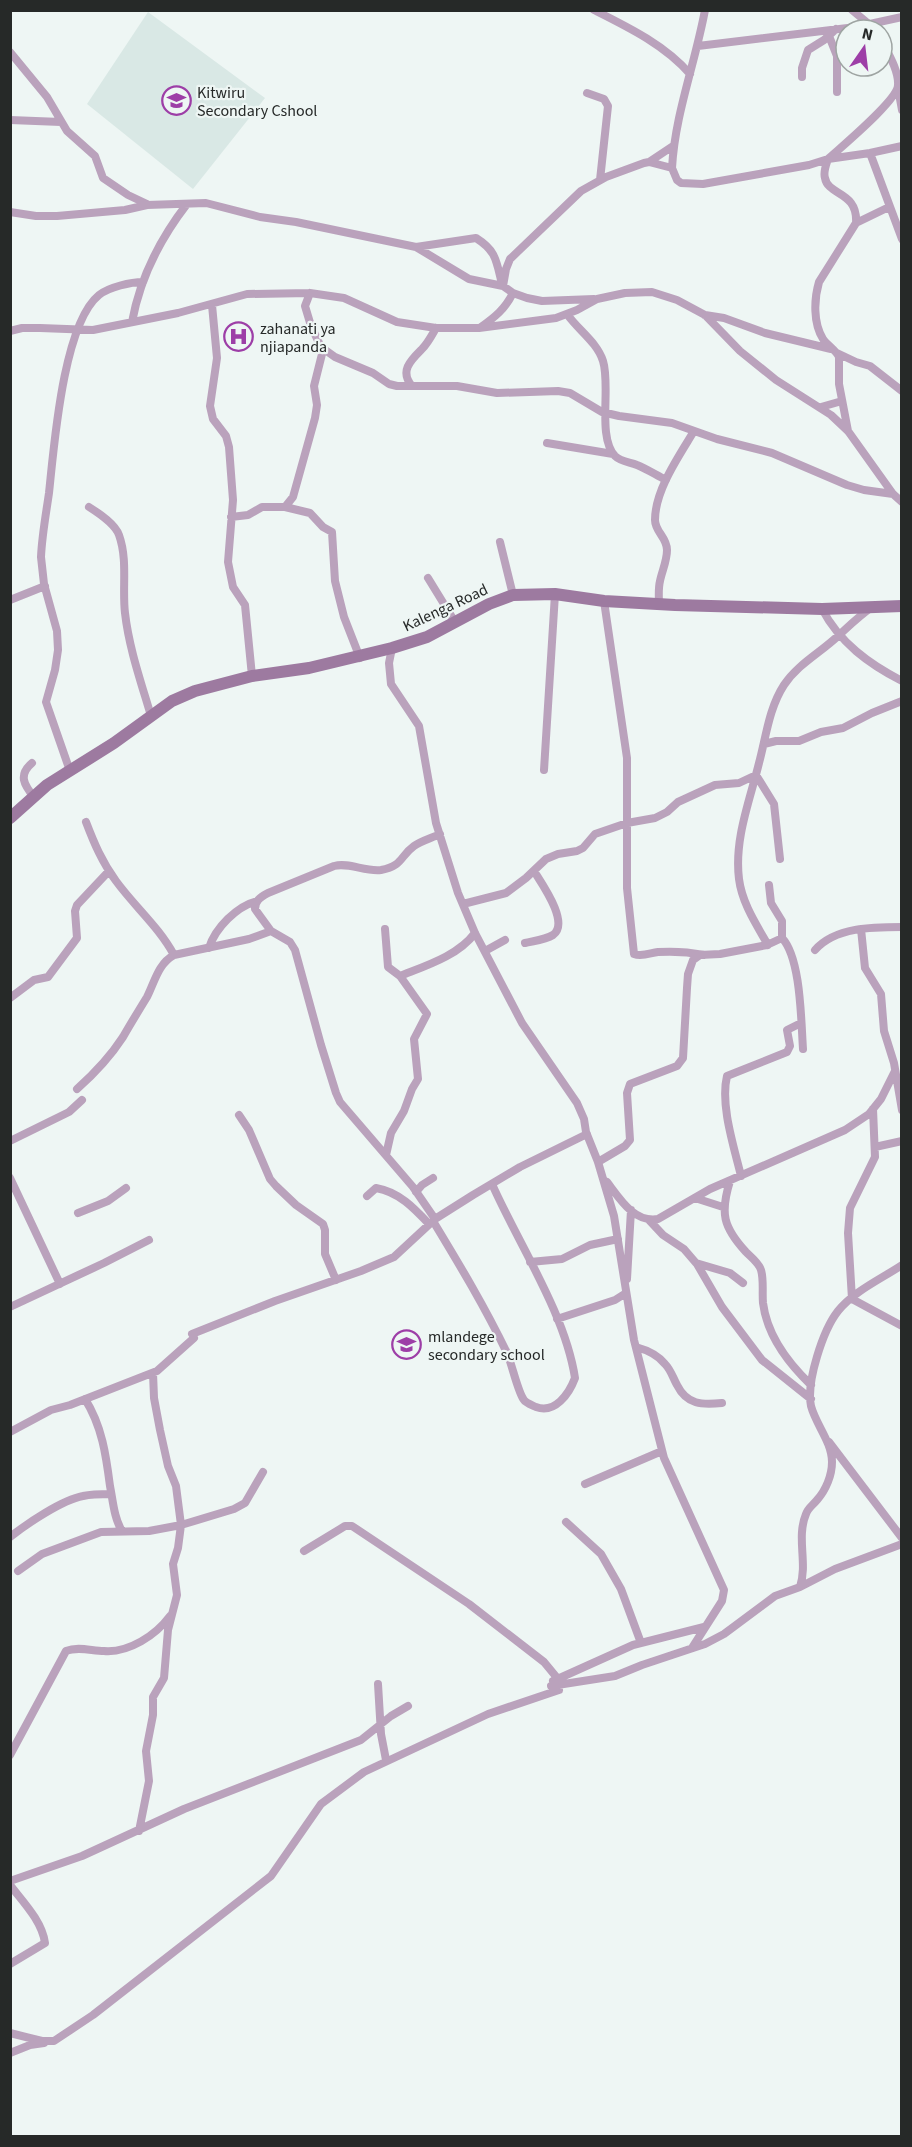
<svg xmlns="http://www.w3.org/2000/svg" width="912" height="2147" font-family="'Source Sans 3',sans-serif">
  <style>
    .built { fill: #d9e8e5 }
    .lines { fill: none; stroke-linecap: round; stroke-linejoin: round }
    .minor { stroke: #baa2bc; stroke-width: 8 }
    .secondary { stroke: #9d7aa0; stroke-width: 12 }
    .labels { text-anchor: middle; stroke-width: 4.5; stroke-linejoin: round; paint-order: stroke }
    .poi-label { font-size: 16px; fill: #262928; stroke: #eef6f4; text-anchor: start }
    .street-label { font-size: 16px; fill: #262928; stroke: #eef6f4 }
  </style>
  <rect width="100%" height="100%" fill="#eef6f4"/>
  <!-- built -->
  <path class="built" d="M148,12L265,98L193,189L87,104Z"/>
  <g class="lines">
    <!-- minor -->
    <path class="minor" d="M594,10C628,27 665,45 690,74
      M852,10L876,30
      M829,36L837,56V92
      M698,46L856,27L902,17
      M10,52L47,97L67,131L95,156L103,178L128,195L147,204
      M802,77V68L808,50L824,40L836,29
      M898,88L902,110
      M587,93L604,99L608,106L600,180
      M10,120L61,122
      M870,153L902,239
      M649,162L673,146
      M672,168C675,114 695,64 705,10
      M10,212L36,216H57L125,210L147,205L206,203L260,217L296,222L416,247L469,279L503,286L513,293L527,298L542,301L594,299
      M856,223L889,207
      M416,247L476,238C495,250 496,259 501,280
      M503,286L506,269L510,259L581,191L606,177L644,163L649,162L672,168L677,180L681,183L703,184L809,165L828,159L870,153L902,146
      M212,305L217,358L210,406L213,419L226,436L229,447L233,500L228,562L233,587L245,605L252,676
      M567,314C578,330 597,342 603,361C611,386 597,437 615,456C621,462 630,462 637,465C647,469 656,475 666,480
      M705,315L724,318L765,333L831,349
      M132,322C140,278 160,239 187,204
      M481,327C495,317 505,309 513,293
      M436,328C432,335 428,343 422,349C411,360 399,371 412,386H457L497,393L558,391L570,393L602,412L619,416L672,423L717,439L772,453L847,485L864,490L893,494
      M10,331L22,328H40L93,330L178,313L247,294L310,293L344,298L397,322L436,328H479L556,318L577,310L597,299L625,293L652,292L677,300L705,315L740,351L776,380L831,415L848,431L893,494L902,502
      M321,347L335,357L373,373L389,384L397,386H412
      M837,353L856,362L870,366L902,391
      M821,407L842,401
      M848,431L839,384V357C836,350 828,346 823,339C813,323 814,299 819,282L856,223C858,191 828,196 825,178C823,172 826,165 828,159C841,147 898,100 898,85C899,71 888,53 882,41
      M547,443L613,454
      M89,507C100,514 115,524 119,535C128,560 122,588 125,613C129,648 141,682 151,716
      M285,507L310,513L323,527L332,532L335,581L344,617L360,658
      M231,517L248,515L262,507H285L293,497L315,418L317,405L314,386L322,354L321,347L311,326L305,306L310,293
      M500,542L513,595
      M428,578L455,622
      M10,600L45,586
      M604,601L627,758V888L634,954C642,957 650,953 658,952C674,951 689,952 704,955
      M659,605C659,597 658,589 660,581C662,571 667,561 667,550C667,537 655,532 655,520C655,490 679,456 694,431
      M822,609C840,643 869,664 902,681
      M392,648L389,663L391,684L419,726L436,823L458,893L475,933L522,1023L577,1103L584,1119L586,1132L598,1162L614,1216L634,1340L664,1458L724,1590L722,1601L692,1648
      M764,744L776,741H799L821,732L843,728L872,713L902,701
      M32,763C18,775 24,785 34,797
      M544,770L555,594
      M70,771L46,702L55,670L58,650L57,631L44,584L41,557C42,535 46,514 49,493C54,447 63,324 99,295C109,287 131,282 143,282
      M86,822C94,843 102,862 116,881C135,907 159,927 174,955
      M463,904L506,893L526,878L546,859L558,854L577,851L583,848L595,834L627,823L655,818L667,812L678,802L715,785L739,783L756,775L774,804L780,859
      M385,929L388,967L400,976L427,1014L414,1039L418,1079L412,1089L404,1111L391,1133L386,1155
      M861,929L865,968L881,994L884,1031L894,1063L902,1110
      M782,938C801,958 801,1021 803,1049
      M525,943C533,941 545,940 553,935C570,923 542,884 534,871
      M768,945C756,924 742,903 739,879C734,839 750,800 759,763C766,737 769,708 784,685C798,664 820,653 838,636C849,626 859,616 872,607
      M209,948C215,928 237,906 257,901
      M815,950C835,927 873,927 902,927
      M485,951L505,940
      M400,976C425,966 458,956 475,933
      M10,998L34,980L48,977L77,938L75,911L77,905L109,871
      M77,1089C95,1073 110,1057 123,1037C131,1023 139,1010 147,997C155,981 158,964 174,955L249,939L271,931
      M873,1109L875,1157L850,1208L848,1233L852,1299L902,1326
      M239,1115L249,1130L270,1179L276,1186L296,1205L323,1224L325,1230V1254L336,1280
      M10,1141L69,1112L82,1100
      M875,1147L902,1141
      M598,1162L625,1146L630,1140L627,1093L630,1084L677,1066L683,1058L687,988L688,974L693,960L700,955L720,954L767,945L782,938V921L771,903L769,885
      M741,1176C734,1147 720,1105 727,1076L787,1052L790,1046L787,1030L801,1023
      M10,1178L60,1284
      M730,1181C720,1213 723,1227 746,1252C751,1257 759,1263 761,1270C764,1280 762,1293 763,1303C767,1335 788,1363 811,1385
      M607,1182C620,1199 634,1223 658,1219L710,1189L845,1130L869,1114L881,1099L895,1071
      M416,1192L422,1185L433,1178
      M367,1196L376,1188C399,1192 414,1208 429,1224
      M695,1198L723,1207
      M78,1213L108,1201L126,1188
      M435,1219L413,1187L340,1102L336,1093L321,1045L295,950L290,942L271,931L255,909C255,900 261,897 268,893L334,866C349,862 365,872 381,870C403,866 400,856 414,846C421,841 432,838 440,834
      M649,1220L663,1235L684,1249L696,1263L730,1273L743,1283
      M433,1221C459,1264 485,1307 507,1353C512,1364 518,1393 524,1400C526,1403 532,1405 536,1407C555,1414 569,1394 575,1378C565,1313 519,1245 492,1184
      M530,1262L562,1259L590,1245L618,1239
      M697,1264L722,1307L762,1360L811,1399
      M627,1279L631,1210
      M10,1307L104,1263L149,1240
      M557,1319L615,1300L626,1293
      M192,1334L275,1301L361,1271L394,1257L435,1219L473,1195L520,1167L587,1134
      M636,1347C647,1350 658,1355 665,1364C671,1370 673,1378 677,1385C687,1405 702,1405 722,1403
      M85,1399C102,1426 106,1455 110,1486C113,1501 114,1518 122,1531
      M10,1432L51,1410L70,1405L157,1371L194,1338
      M829,1442L902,1538
      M585,1484L662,1451
      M566,1522L601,1554L621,1589L641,1643
      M10,1537C28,1523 62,1500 83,1496C92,1494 102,1494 111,1494
      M304,1551L345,1526H352L469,1604L544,1662L558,1679
      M18,1571L42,1554L101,1532L149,1531L181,1525L234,1509L245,1503L263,1472
      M800,1587C808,1563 796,1538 806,1514C808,1508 813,1505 817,1500C826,1490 832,1475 832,1462C832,1442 816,1425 811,1406C806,1382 823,1330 838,1311C854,1291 881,1279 902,1265
      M553,1681L633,1645L704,1627
      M378,1684L381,1734L386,1760
      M551,1686L615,1676L642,1665L705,1644L724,1634L775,1596L800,1587L835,1569L902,1544
      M10,1755L66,1651C78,1646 92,1651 104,1651C129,1653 156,1635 170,1616
      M139,1831L149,1781L146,1751L153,1715V1697L164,1678L168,1630L177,1595L173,1564L178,1548L181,1525L176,1486L168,1466L160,1430L154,1398L153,1373
      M10,1881L82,1856L184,1809L361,1740L391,1716L408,1706
      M10,1885C23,1902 42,1921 45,1943L10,1964
      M10,2033L42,2041H54L93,2015L271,1876L321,1804L364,1772L488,1714L559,1690
      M10,2053L30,2045L44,2043"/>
    <!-- secondary -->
    <path class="secondary" d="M10,818L47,785L114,743L172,701L195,691L252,676L309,668L392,648L427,637L489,604L513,595L555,594L604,601L675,605L822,609L902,606"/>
  </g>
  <!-- icons -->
  <defs>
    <symbol id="school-ring" viewBox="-11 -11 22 22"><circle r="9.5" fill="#eef6f4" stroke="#9d3ea7" stroke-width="1.5"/><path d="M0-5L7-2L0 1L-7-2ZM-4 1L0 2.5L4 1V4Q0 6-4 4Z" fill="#9d3ea7"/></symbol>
    <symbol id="hospital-ring" viewBox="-11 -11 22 22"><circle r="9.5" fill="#eef6f4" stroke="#9d3ea7" stroke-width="1.5"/><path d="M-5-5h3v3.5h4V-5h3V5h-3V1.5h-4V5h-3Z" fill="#9d3ea7"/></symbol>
  </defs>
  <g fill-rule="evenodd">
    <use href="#school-ring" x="160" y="84" width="33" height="33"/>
    <use href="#hospital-ring" x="222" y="320" width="33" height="33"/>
    <use href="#school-ring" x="390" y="1328" width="33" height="33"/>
  </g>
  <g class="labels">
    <!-- poi labels -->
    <g class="poi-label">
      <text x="197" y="98">Kitwiru<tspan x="197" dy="18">Secondary Cshool</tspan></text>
      <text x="260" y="334">zahanati ya<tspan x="260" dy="18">njiapanda</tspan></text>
      <text x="428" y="1342">mlandege<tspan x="428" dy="18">secondary school</tspan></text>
    </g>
    <!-- street labels -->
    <g class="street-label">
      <text transform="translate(445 607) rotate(-25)" y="6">Kalenga Road</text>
    </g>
  </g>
  <!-- border -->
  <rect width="912" height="2147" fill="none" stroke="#262928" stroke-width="24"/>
  <!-- north arrow -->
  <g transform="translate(864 48) rotate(14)"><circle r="28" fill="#eef6f4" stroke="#9ea4a2" stroke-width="1.5"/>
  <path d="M0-4.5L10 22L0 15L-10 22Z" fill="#9d3ea7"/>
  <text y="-9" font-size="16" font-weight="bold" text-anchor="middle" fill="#262928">N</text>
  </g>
</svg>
